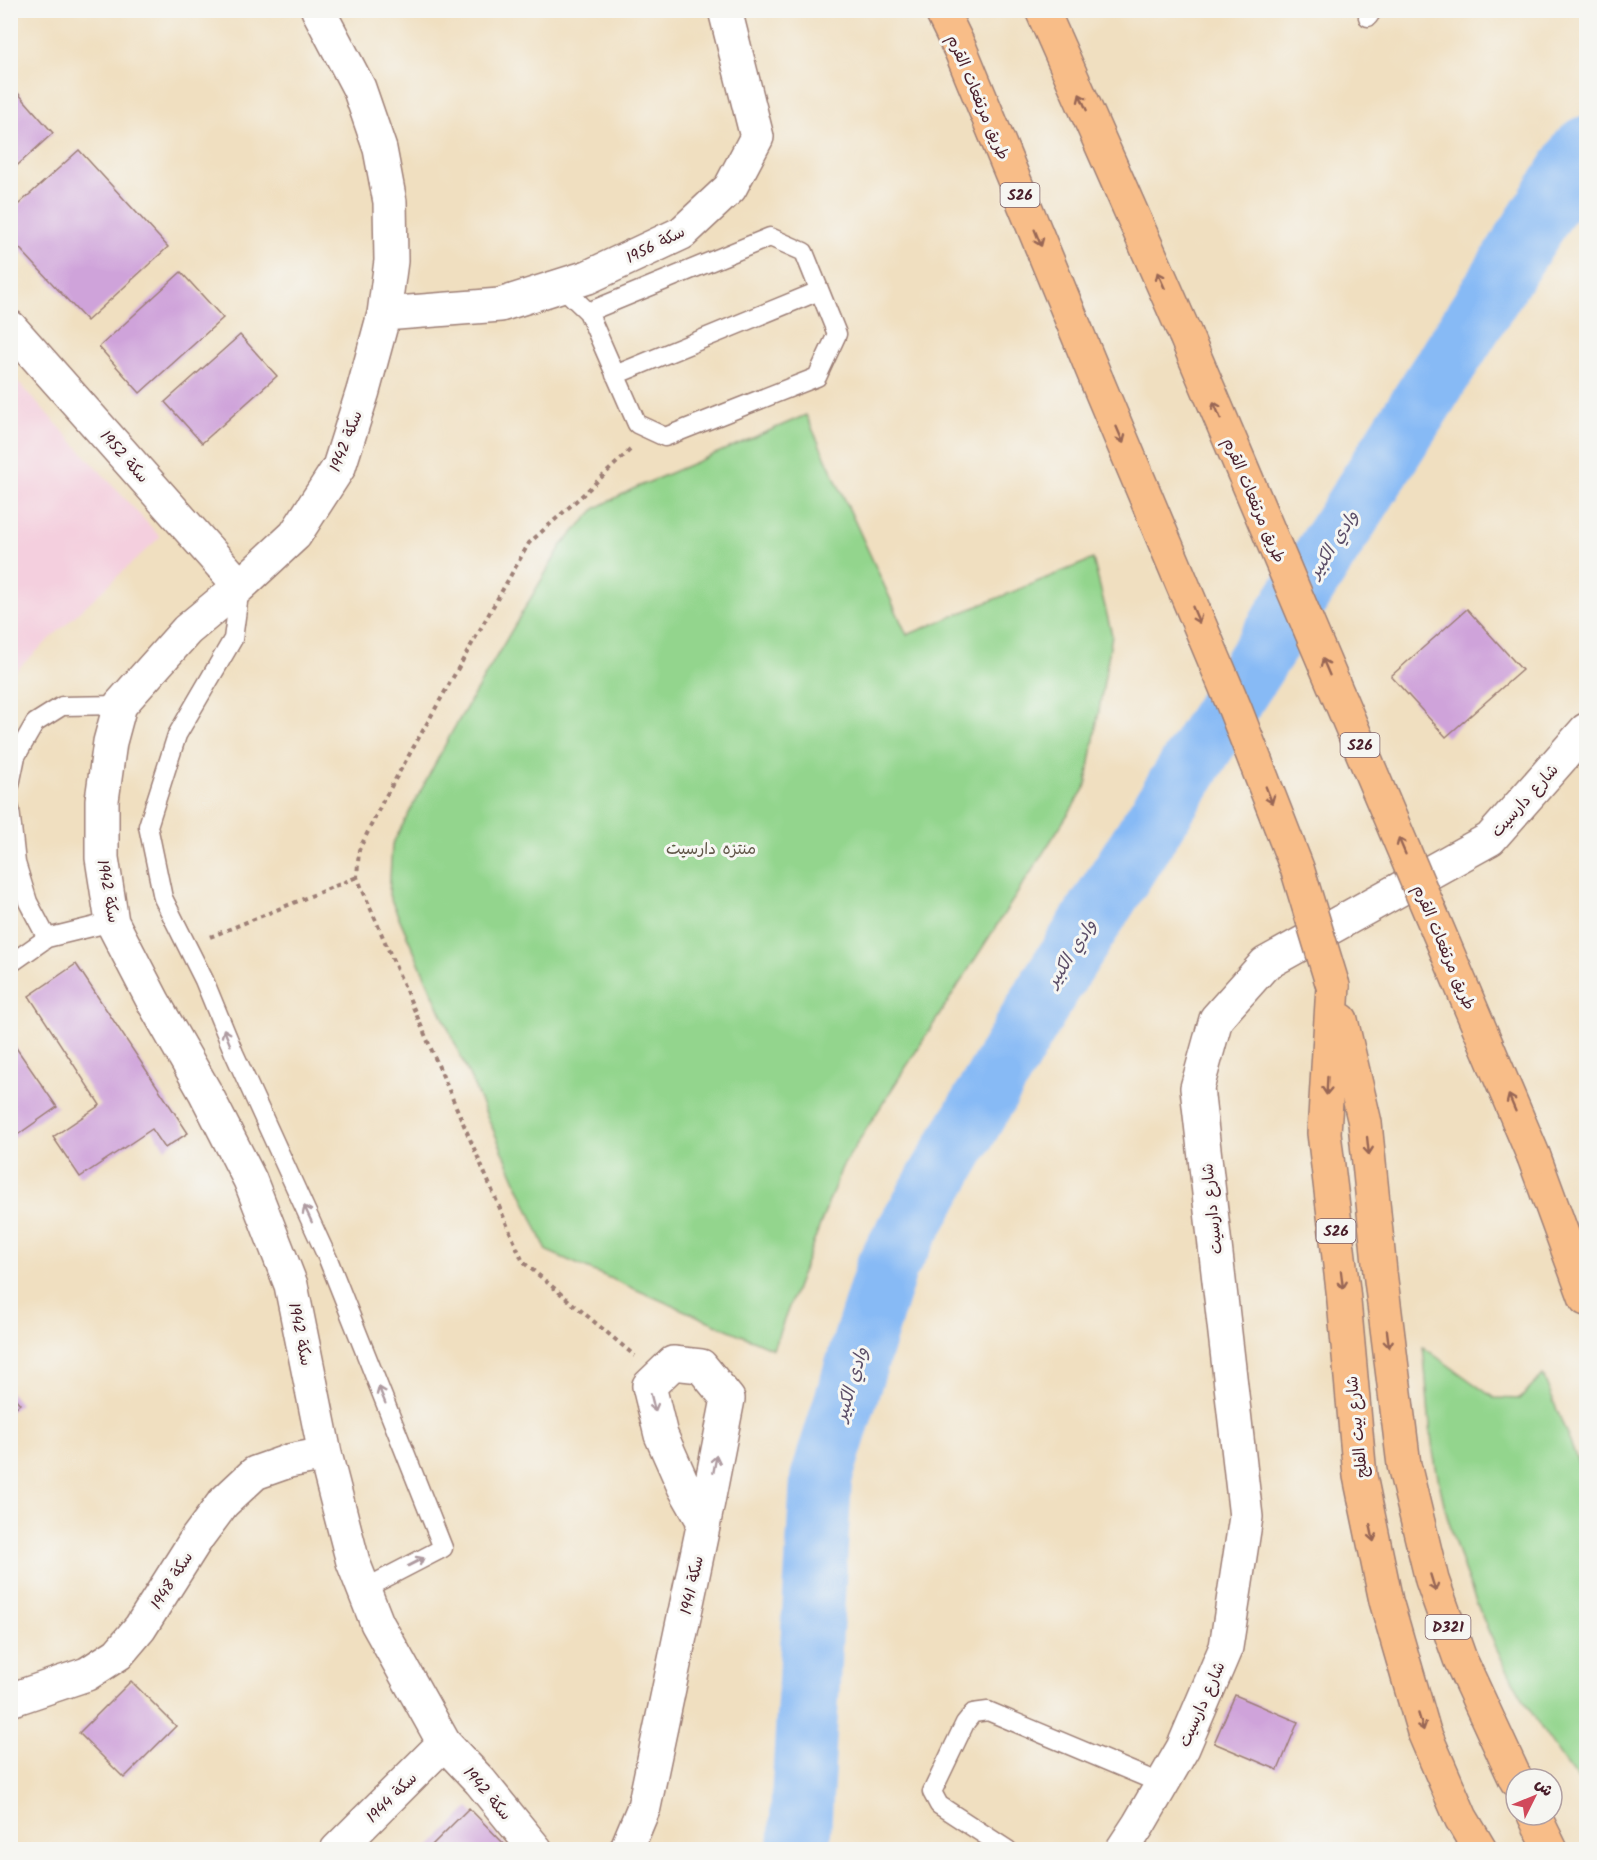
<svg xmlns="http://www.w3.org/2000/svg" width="1597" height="1860" font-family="Kalam,'Playpen Sans Arabic',sans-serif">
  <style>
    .built { fill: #f4cfde }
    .green { fill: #93d58d; stroke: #6e7a5c; stroke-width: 1.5 }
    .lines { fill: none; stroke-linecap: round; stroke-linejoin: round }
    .river { stroke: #87baf5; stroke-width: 62 }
    .building { fill: #cfa3da }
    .service-casing { stroke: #9d7f76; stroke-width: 21 }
    .minor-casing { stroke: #9d7f76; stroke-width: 36 }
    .tertiary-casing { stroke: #9d7f76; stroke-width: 36 }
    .primary-casing { stroke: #9d7f76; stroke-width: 36 }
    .path { stroke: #9d7f76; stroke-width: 4; stroke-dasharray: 4.5 4.5; stroke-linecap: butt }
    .service { stroke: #fff; stroke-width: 18 }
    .minor { stroke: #fff; stroke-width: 33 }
    .tertiary { stroke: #fff; stroke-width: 33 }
    .primary { stroke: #f8bd88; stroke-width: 33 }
    .primary-bridge-casing { stroke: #9d7f76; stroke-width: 36; stroke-linecap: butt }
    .primary-bridge { stroke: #f8bd88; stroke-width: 33 }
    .oneway { stroke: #986655 }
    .oneway2 { stroke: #ae9aa0 }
    .labels { text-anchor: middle; stroke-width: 6; stroke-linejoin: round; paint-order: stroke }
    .shield { fill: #f6f6f2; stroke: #7e6067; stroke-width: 1.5 }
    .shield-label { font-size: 15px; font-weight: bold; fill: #4a1f2b }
    .street-label { font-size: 16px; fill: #4a1f2b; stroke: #f6f6f2 }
    .park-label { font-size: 16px; fill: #605648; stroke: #f6f6f2 }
    .water-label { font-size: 18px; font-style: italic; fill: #5c4e68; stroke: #f6f6f2 }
  </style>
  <rect width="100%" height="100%" fill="#f6f6f2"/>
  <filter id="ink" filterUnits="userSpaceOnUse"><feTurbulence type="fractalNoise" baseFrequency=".0167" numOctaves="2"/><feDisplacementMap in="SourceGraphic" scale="12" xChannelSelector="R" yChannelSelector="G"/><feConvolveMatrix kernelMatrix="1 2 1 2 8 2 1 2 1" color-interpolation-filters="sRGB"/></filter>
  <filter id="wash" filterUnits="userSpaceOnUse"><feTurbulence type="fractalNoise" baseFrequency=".008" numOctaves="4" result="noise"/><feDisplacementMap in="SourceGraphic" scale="24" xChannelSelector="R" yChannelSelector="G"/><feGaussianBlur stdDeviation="1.35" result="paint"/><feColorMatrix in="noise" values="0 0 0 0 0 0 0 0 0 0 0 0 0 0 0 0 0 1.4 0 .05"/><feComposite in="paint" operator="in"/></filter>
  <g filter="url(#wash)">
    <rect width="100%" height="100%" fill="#f0dfc0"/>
    <!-- built -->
    <path class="built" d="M11,374L160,537L11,675Z"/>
    <!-- green -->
    <path class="green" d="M806,415L907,635L1093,559L1112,635L1086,786L842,1167L773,1349L547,1251L389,895L392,845L453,730L562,545L596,508L633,489Z
      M1423,1347L1494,1398L1520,1399L1543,1375L1586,1482V1790C1509,1695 1456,1578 1434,1457C1428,1421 1427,1383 1423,1347Z"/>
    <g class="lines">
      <!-- river -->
      <path class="river" d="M799,1850L821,1479L887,1266L1047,991L1581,152L1586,147"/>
    </g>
    <g id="blocks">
      <!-- building -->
      <path class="building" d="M17,92L53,133L10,172V97Z
        M79,150L168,247L87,321L10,238V212Z
        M181,272L223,318L140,393L99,347Z
        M240,335L277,376L202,443L165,402Z
        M1467,609L1522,670L1446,737L1391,676Z
        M76,964L188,1133L165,1148L152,1129L80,1177L53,1137L100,1105L29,996Z
        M10,1039L57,1107L10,1140Z
        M10,1392L20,1404L10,1412Z
        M131,1681L176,1726L124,1778L79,1733Z
        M1235,1695L1298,1722L1278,1770L1214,1743Z
        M469,1808L510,1850H427Z"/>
    </g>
  </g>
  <g filter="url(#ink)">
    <use href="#blocks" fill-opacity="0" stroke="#9d7f76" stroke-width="1.5"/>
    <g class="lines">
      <defs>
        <path id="service" d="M1368,17L1373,10
          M561,286L588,312L637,424L665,437L817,377L837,334L804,252L770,237L588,312
          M615,375L819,291
          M240,587L233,639L177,735L148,826L163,898L204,980L234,1053L328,1259L443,1548L364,1589
          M10,785L16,756L35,723L62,706L120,705
          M10,809L16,863L28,902L47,938
          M10,964L47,938L112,922
          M1008,1850L939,1805L932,1792L965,1723L973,1713L988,1711L1162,1784"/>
        <path id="minor" d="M318,10L359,88L380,149L390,202L391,261L384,314L363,391L339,467L295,535L240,586L187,630L120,705L110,742L102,800V858L112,922L154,1003L205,1092L250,1180L291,1285L325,1454L353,1562L377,1623L444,1743L480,1781L536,1850
          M384,314L500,305L588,277L682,233L730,188L757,137L725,10
          M10,327L240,586
          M10,1700L87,1674L118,1654L140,1628L197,1538L223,1503L255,1473L289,1461L325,1454
          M337,1850L444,1743
          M626,1850L644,1807L704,1522L728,1399L701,1366L673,1363L649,1386L661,1435L684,1487L704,1522"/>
        <path id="tertiary" d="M1122,1850L1139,1824L1183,1748L1226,1647L1246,1517L1197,1088L1216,1019L1265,964L1490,839L1586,730"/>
        <path id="primary" d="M941,10L961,51L1097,381
          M1042,10L1185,334
          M1333,986L1324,1133L1343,1290L1360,1476L1386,1601L1424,1732L1461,1818L1480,1850
          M1341,1020L1365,1123L1380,1272L1404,1465L1432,1580L1460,1659L1516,1780
          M1534,1157L1586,1299
          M1534,1815L1551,1850"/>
      </defs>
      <!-- service casing -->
      <use href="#service" class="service-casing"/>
      <!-- minor casing -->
      <use href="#minor" class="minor-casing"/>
      <!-- tertiary casing -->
      <use href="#tertiary" class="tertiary-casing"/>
      <!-- primary casing -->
      <use href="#primary" class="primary-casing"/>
      <!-- path -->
      <path class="path" d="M630,450L587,491L529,543L383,801L359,850L357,877L523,1262L635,1356
        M210,937L357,877"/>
      <!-- service -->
      <use href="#service" class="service"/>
      <!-- minor -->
      <use href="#minor" class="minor"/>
      <!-- tertiary -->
      <use href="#tertiary" class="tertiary"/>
      <!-- primary -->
      <use href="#primary" class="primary"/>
      <defs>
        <path id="primary-bridge" d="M1185,334L1534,1157
          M1097,381L1235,709L1297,868L1333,986"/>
      </defs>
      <!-- primary-bridge casing -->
      <use href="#primary-bridge" class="primary-bridge-casing"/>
      <!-- primary-bridge -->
      <use href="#primary-bridge" class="primary-bridge"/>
    </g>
    <!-- one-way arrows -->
    <defs><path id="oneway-shaft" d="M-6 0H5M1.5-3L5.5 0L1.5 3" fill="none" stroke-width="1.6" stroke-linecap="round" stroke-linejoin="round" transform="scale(1.5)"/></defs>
    <g class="oneway">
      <use href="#oneway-shaft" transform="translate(1083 102) rotate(-114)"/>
      <use href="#oneway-shaft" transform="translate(1038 238) rotate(68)"/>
      <use href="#oneway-shaft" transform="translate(1161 280) rotate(-114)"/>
      <use href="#oneway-shaft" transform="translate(1217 410) rotate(-113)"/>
      <use href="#oneway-shaft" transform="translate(1120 435) rotate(67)"/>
      <use href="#oneway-shaft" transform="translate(1196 615) rotate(67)"/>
      <use href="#oneway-shaft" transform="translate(1326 667) rotate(-113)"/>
      <use href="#oneway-shaft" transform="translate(1269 795) rotate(69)"/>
      <use href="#oneway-shaft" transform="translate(1402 846) rotate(-113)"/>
      <use href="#oneway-shaft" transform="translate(1327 1086) rotate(93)"/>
      <use href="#oneway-shaft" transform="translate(1512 1103) rotate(-113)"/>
      <use href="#oneway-shaft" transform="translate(1368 1146) rotate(84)"/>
      <use href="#oneway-shaft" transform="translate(1342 1280) rotate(83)"/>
      <use href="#oneway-shaft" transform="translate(1388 1339) rotate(83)"/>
      <use href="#oneway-shaft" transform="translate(1372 1533) rotate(78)"/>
      <use href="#oneway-shaft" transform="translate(1433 1583) rotate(73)"/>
      <use href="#oneway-shaft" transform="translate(1421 1722) rotate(73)"/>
    </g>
    <g class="oneway2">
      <use href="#oneway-shaft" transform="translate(227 1037) rotate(-112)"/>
      <use href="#oneway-shaft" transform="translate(308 1214) rotate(-115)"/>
      <use href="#oneway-shaft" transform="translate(382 1395) rotate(-112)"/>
      <use href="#oneway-shaft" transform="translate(653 1403) rotate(76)"/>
      <use href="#oneway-shaft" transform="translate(715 1464) rotate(-79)"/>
      <use href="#oneway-shaft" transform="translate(416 1562) rotate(-27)"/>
    </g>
  </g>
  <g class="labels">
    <!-- shield labels -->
    <g class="shield">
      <rect x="1000.5" y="183" width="39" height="24" rx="4.5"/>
      <rect x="1340.5" y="733" width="39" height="24" rx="4.5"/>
      <rect x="1316.5" y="1219" width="39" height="24" rx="4.5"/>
      <rect x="1425.5" y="1615" width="45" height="24" rx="4.5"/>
    </g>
    <g class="shield-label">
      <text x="1020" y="200">S26</text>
      <text x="1360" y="750">S26</text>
      <text x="1336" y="1236">S26</text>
      <text x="1448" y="1632">D321</text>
    </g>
    <!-- street labels -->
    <g class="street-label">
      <text transform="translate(979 97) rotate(67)" y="6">طريق مرتفعات القرم</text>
      <text transform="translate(655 244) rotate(-27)" y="6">سكة 1956</text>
      <text transform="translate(345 441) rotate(-69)" y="6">سكة 1942</text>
      <text transform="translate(125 456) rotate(48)" y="6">سكة 1952</text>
      <text transform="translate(1255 500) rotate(67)" y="6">طريق مرتفعات القرم</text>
      <text transform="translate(1524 800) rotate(-48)" y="6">شارع دارسيت</text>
      <text transform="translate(109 891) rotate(79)" y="6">سكة 1942</text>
      <text transform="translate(1445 947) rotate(67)" y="6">طريق مرتفعات القرم</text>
      <text transform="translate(1211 1209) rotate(-96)" y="6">شارع دارسيت</text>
      <text transform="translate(301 1334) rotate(78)" y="6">سكة 1942</text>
      <text transform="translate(1356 1427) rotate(-96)" y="6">شارع بيت الفلج</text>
      <text transform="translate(171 1580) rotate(-58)" y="6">سكة 1948</text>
      <text transform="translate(691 1585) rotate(-78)" y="6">سكة 1941</text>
      <text transform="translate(1201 1704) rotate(-66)" y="6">شارع دارسيت</text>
      <text transform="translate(488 1793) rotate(49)" y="6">سكة 1942</text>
      <text transform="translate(391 1797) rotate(-45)" y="6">سكة 1944</text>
    </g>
    <!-- park labels -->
    <g class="park-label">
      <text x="711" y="854">منتزه دارسيت</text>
    </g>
    <!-- water labels -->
    <g class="water-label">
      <text transform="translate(1333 544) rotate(-57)" y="6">وادي الكبير</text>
      <text transform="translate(1071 953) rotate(-57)" y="6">وادي الكبير</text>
      <text transform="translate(851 1384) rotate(-73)" y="6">وادي الكبير</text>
    </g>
  </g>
  <!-- margin -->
  <rect width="1597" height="1860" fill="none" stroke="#f6f6f2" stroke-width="36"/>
  <!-- north arrow -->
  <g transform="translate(1534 1797) rotate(47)"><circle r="28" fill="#f6f6f2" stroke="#b1a0a2" stroke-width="1.5"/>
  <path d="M0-4.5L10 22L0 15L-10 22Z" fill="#d1495b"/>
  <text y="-9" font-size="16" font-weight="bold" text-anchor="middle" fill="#4a1f2b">ش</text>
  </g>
</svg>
